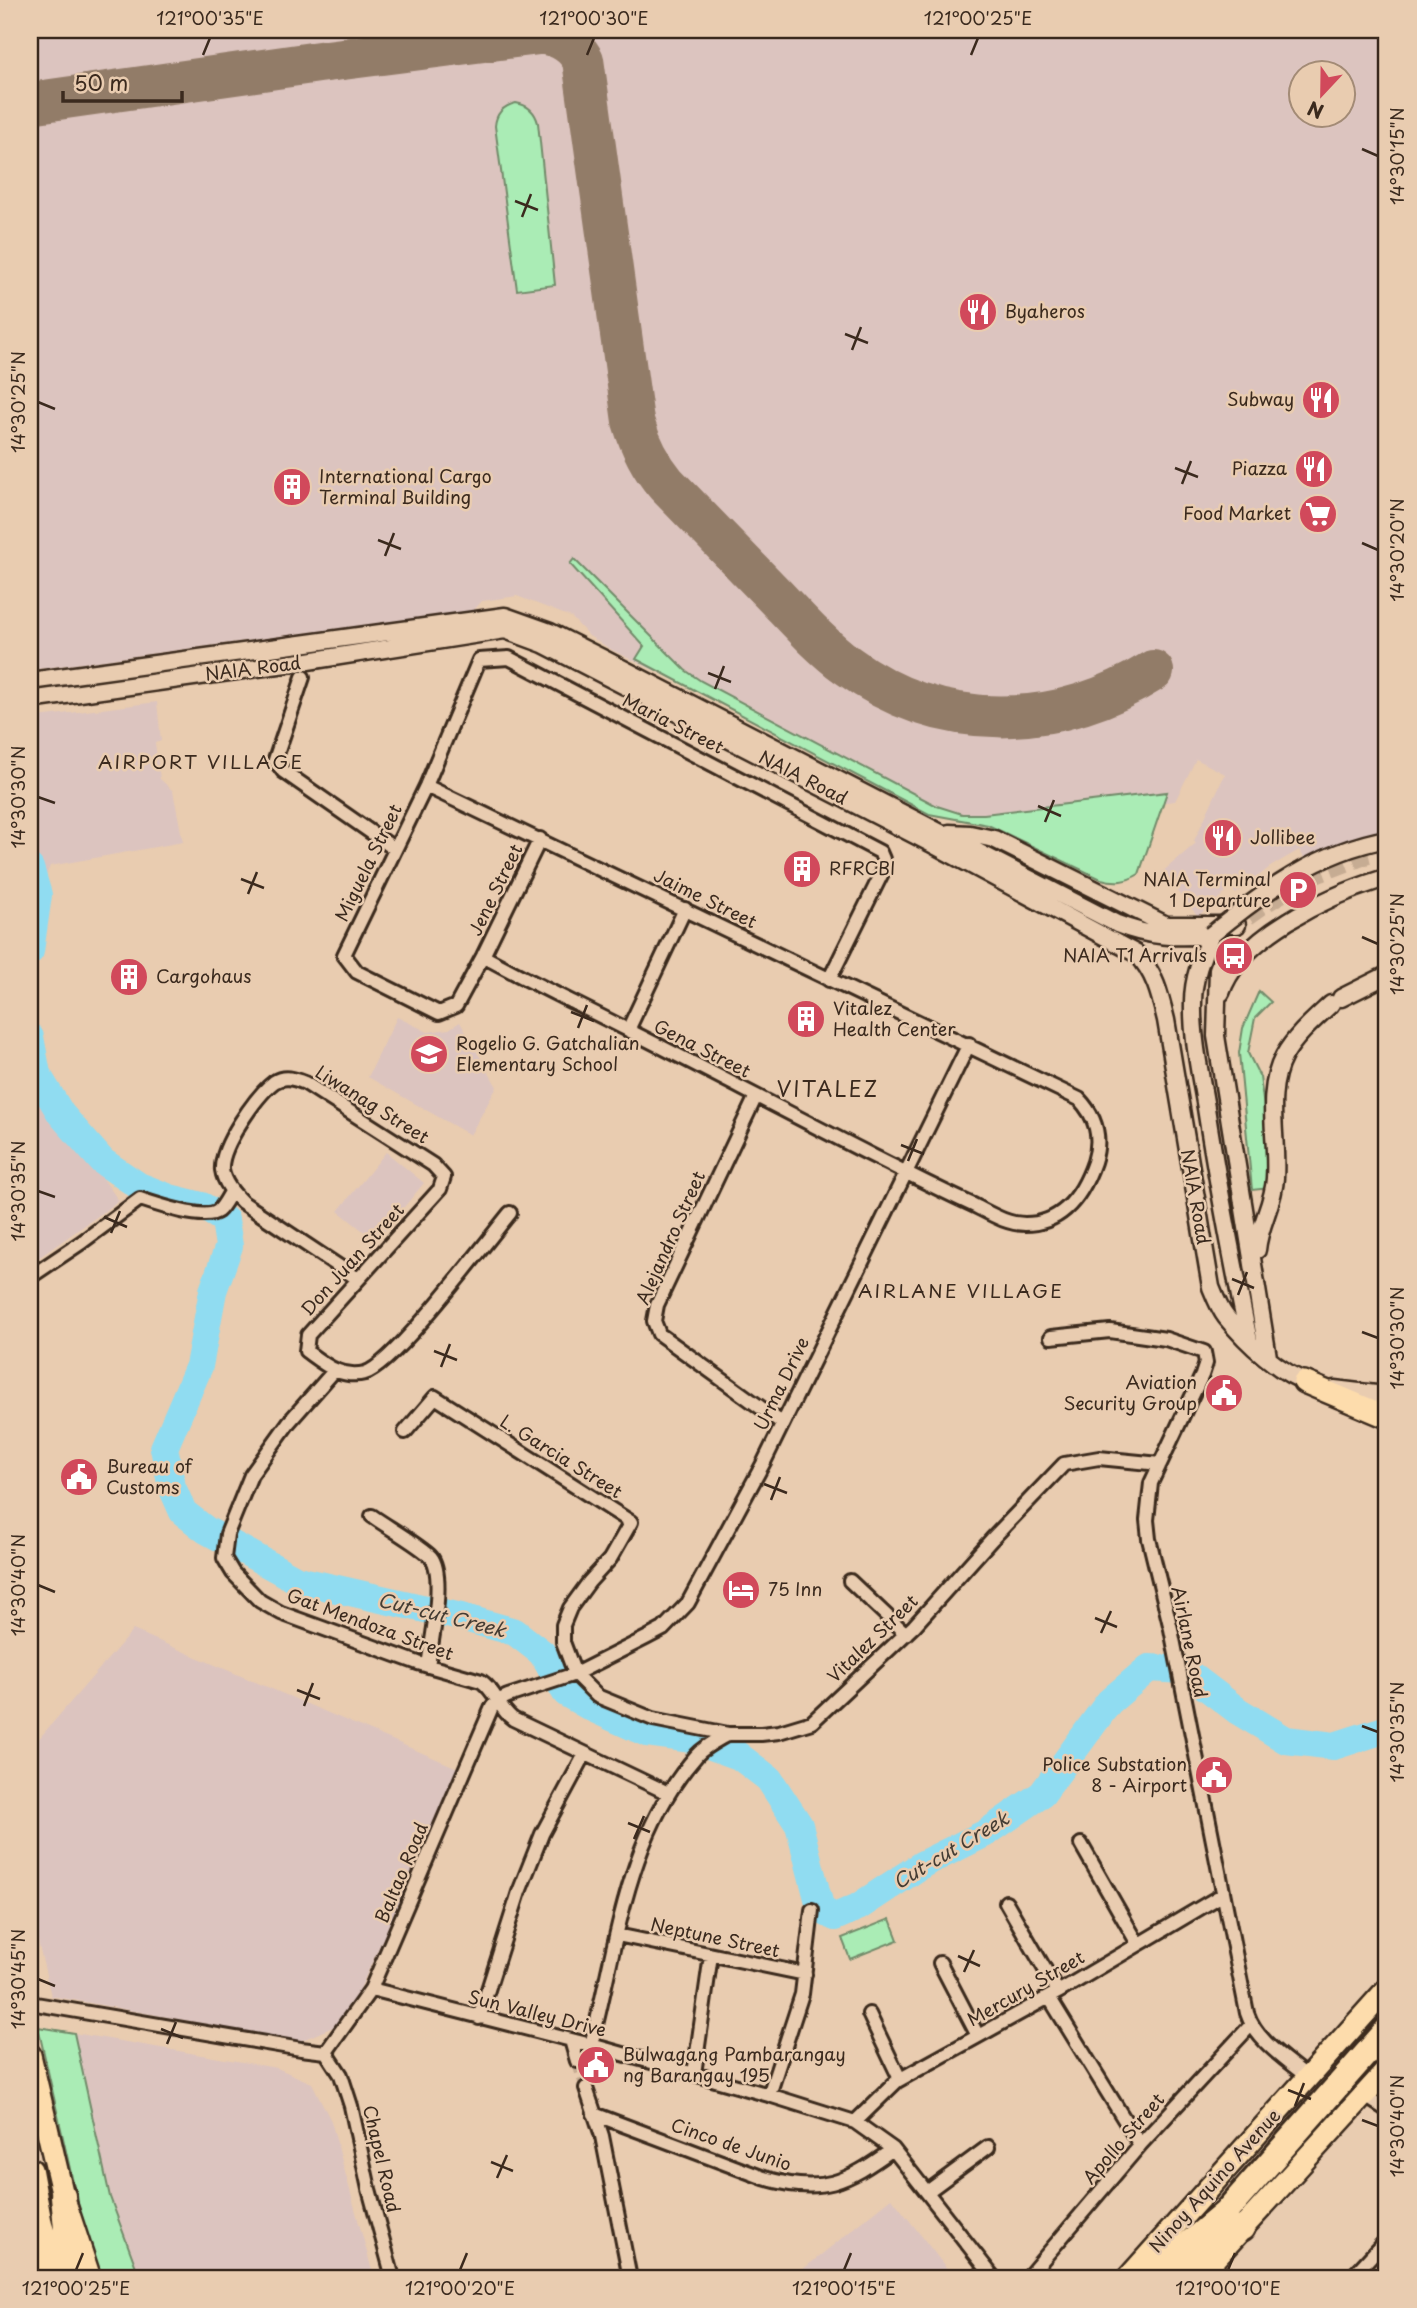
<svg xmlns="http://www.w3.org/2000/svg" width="1417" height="2308" font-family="'Playpen Sans',sans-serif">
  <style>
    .built { fill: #dcc4bf; fill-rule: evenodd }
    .green { fill: #aaecb5; stroke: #728b6a; stroke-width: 2 }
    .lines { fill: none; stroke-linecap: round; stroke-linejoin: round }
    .river { stroke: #90dcf1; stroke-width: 28 }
    .taxiway { stroke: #927b67; stroke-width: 42 }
    .minor-tunnel { stroke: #c6ac93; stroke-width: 12; stroke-dasharray: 12 6; stroke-linecap: butt }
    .tertiary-tunnel { stroke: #c6ac93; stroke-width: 16; stroke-dasharray: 16 8; stroke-linecap: butt }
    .minor-casing { stroke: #3b2a1e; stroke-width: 18 }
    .tertiary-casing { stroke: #3b2a1e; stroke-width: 21 }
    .primary-casing { stroke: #3b2a1e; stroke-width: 26 }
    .motorway-casing { stroke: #3b2a1e; stroke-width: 30 }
    .minor { stroke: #e9ccb0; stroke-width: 12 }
    .tertiary { stroke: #e9ccb0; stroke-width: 16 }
    .primary { stroke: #fddcac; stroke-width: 21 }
    .motorway { stroke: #fddcac; stroke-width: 24 }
    .tertiary-bridge-casing { stroke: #3b2a1e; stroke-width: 21; stroke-linecap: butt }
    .tertiary-bridge { stroke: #e9ccb0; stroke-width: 16 }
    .ticks { fill: none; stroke: #3b2a1e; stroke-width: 2.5 }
    .labels { text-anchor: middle; stroke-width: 5; stroke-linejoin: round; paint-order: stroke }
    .poi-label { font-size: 18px; fill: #3b2a1e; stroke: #e9ccb0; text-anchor: start }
    .street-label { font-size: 18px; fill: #3b2a1e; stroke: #e9ccb0 }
    .neighbourhood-label { font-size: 19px; letter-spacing: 2px; fill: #3b2a1e; stroke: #e9ccb0 }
    .water-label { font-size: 19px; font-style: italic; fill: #443c33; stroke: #e9ccb0 }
    .quarter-label { font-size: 21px; letter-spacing: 2px; fill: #3b2a1e; stroke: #e9ccb0 }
    .neatline { fill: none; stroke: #3b2a1e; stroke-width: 2.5 }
    .ticks-label { font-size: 18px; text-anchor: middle; fill: #3b2a1e }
  </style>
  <rect width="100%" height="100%" fill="#e9ccb0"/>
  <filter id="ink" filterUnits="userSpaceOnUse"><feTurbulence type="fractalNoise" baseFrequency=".0143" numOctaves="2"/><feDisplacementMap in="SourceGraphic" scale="14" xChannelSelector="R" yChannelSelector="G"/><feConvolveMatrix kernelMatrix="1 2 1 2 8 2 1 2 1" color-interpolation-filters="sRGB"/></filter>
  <g filter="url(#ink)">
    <!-- built -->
    <path class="built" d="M30,30H1387V837L1308,864L1299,850L1270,867L1236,894L1231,888L1198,916L1161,873L1196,843L1194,841L1225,774L1196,759L1175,801L1036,816L950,817L850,765L612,650L589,636L571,617L517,596L482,601L474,610L30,670ZM1302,74H1344V116H1302Z
      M157,702L161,741L155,743L160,779L173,791L183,842L50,866L39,892L30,979V718Z
      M397,1017L428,1032L449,1029L460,1022L497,1087L470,1135L368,1077Z
      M30,1077L119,1201L30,1264Z
      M386,1152L424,1183L376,1241L338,1211Z
      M133,1630L460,1769L345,2022L300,2041L51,1996L30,1908V1749Z
      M74,2033L277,2068L312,2083L331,2121L374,2278H140L110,2197Z
      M892,2198L954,2278H792Z"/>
    <!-- green -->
    <path class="green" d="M516,103C528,105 535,111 538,123L555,285L517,290L495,126C496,113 503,106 516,103Z
      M574,559L685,670L701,681L937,806L962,814H984L1167,792L1139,874C1126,882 1116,883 1101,879L988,825L929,814L636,659L644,646L570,564Z
      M1259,991L1271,1002L1255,1018L1248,1053L1260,1077L1272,1169L1270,1188L1252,1190L1239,1053L1243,1028Z
      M890,1919L898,1940L850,1959L842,1938Z
      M38,2027L74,2033L110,2197L140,2278H100L79,2209Z"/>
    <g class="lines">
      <!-- river -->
      <path class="river" d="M30,868L38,895L30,951
        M30,1037L37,1074L61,1114L102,1161L139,1186L170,1198L202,1206L225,1220L229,1246L213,1291L199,1366L164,1448L172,1487L183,1512L206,1530L297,1580L461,1617L515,1632L542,1653L566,1693L592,1708L647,1733L692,1739L739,1756L769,1779L799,1825L821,1910L835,1917L858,1907L923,1864L986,1833L1042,1794L1109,1702L1149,1668L1184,1670L1238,1711L1286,1740L1334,1746L1387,1729"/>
      <!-- taxiway -->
      <path class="taxiway" d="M543,34C561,36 574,44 583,60L633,421C640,445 650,465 666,484C702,521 738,558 774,595C797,619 820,645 847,665C940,734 1057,731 1153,671
        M30,103L319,62L570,30"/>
      <!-- minor-tunnel -->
      <path class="minor-tunnel" d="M577,2061L586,2088"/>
      <!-- tertiary-tunnel -->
      <path class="tertiary-tunnel" d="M1223,956L1237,925L1267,904L1308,879L1365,857L1387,852"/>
      <defs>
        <path id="minor" d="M303,677L275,760L283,771L395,849
          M426,786L1079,1099C1096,1117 1102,1137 1094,1162C1083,1194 1063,1224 1025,1224C1005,1224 988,1212 971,1204C938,1189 907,1173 875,1157C790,1114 706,1069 620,1026C575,1003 528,981 483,956
          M540,839L483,956L456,1006L439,1013L357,972L344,955L426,786L479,660L509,658L880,852L883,859L882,873L829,980
          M628,1030L685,909
          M756,1096L657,1305L654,1321L659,1334L782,1423
          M30,1277L82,1242L140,1199C155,1204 205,1221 218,1211C223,1207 228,1197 231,1192
          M358,1279L242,1202C233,1193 224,1183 222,1170C220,1147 256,1096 274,1082C284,1075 295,1079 305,1083L433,1165L444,1177L440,1189L308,1335L306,1351C324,1364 341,1379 365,1373C394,1365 486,1242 510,1213
          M1051,1337L1110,1331L1166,1339L1204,1352L1206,1363L1202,1375L1151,1483L1147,1520L1149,1539L1171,1629L1247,2013C1256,2041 1286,2059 1307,2077
          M334,1371L289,1422L251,1475L227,1534L224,1558L233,1573L260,1601L281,1613L418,1663L481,1681C496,1691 498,1708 513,1719L668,1793
          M405,1432L435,1397L631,1522L610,1559L589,1582L570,1608L563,1625V1642L575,1674L597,1696L653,1719L728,1734H761L779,1732L812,1722L914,1626L992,1539L1064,1464L1099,1458L1160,1464
          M372,1516C386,1526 422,1547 431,1557C446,1575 431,1643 428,1666
          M850,1581L906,1634
          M1081,1844L1138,1944
          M1006,1902L1058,1992
          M617,1935L805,1974
          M940,1963L978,2036
          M371,1989L591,2045L769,2095L855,2122L893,2149L994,2278
          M1049,1997L1140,2145
          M30,2003L301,2049L326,2052
          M869,2014L900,2079
          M479,2018L519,1892L542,1834L585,1754
          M571,2040L577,2061
          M591,2045C617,1946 626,1835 697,1755C705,1746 718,1740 728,1734
          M326,2052L371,1989L492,1707L497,1701L508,1696L575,1674L646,1638L663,1629L688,1603L764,1462L969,1044
          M326,2052L341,2075L351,2106L369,2189L393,2278
          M694,2074L711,1955
          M586,2088L602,2136L630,2278
          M769,2095L802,1994L812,1910
          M1365,2096L1387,2110
          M594,2114L764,2178C822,2195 846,2183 893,2149
          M855,2122L897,2081L1058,1992L1222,1895
          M927,2192L988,2147
          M1027,2278L1140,2145L1251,2025
          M1351,2278L1387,2239"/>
        <path id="tertiary" d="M30,681L505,616L550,632L602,658L1117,924C1149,937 1177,938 1211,935C1202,956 1193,978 1193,1002C1192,1037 1200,1073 1206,1108C1218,1186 1233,1263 1249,1341
          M30,700L308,661L505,630L543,644L932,844L1137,954C1155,973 1160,995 1166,1020L1211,1287C1215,1297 1219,1308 1226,1317C1247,1343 1280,1374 1312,1384
          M949,833L970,834L994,839L1166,925H1237
          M1223,956L1218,969L1216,1036L1268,1357
          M1221,993C1240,936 1328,896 1382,879
          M1341,998L1387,975
          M1257,1250C1259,1225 1274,1203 1275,1178C1278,1138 1264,1093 1284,1056C1295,1036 1315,1019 1331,1004
          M1334,1389L1376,1394L1387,1393"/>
        <path id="primary" d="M1304,1382L1387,1417
          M30,2055L63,2196L90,2278
          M30,2236L44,2278
          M1128,2278L1387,1989
          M1197,2278L1387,2070"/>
        <path id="motorway" d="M30,2171L40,2225L57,2278
          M63,2196L70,2272
          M1188,2266L1219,2238L1242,2228
          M1155,2278L1176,2254L1225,2213L1387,2030"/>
      </defs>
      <!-- minor casing -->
      <use href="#minor" class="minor-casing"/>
      <!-- tertiary casing -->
      <use href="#tertiary" class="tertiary-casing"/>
      <!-- primary casing -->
      <use href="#primary" class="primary-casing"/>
      <!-- motorway casing -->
      <use href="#motorway" class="motorway-casing"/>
      <!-- minor -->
      <use href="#minor" class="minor"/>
      <!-- tertiary -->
      <use href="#tertiary" class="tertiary"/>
      <!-- primary -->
      <use href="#primary" class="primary"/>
      <!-- motorway -->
      <use href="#motorway" class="motorway"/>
      <defs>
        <path id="tertiary-bridge" d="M1211,935C1263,892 1319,851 1387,839"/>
      </defs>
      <!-- tertiary-bridge casing -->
      <use href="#tertiary-bridge" class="tertiary-bridge-casing"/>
      <!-- tertiary-bridge -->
      <use href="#tertiary-bridge" class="tertiary-bridge"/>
    </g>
  </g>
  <!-- ticks -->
  <path class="ticks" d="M203,55L210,38M587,55L594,38M971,55L978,38M1362,149L1378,156M515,201L538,210M522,217L531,194M845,334L868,343M852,350L861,327M38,402L55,409M1175,468L1198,477M1182,484L1191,461M378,540L401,549M1362,543L1378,550M385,556L394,533M708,673L731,682M715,689L724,666M38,797L55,803M1038,806L1061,816M1045,822L1054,800M241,879L264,888M248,894L257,872M1362,937L1378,944M571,1012L594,1021M578,1028L587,1005M901,1145L924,1154M908,1161L917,1139M38,1191L55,1197M104,1217L127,1227M111,1233L120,1211M1232,1279L1254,1288M1238,1295L1247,1272M1362,1332L1378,1338M434,1351L457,1360M441,1367L450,1344M764,1484L787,1493M771,1500L780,1477M38,1585L55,1592M1095,1618L1117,1627M1101,1633L1111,1611M297,1690L320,1699M304,1706L313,1683M1362,1726L1378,1732M628,1823L650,1832M634,1839L644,1816M958,1956L980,1966M964,1972L974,1950M38,1979L55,1986M161,2029L183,2038M167,2044L176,2022M1288,2090L1311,2099M1295,2106L1304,2083M1362,2120L1378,2126M491,2162L513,2171M497,2178L507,2155M76,2270L83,2253M460,2270L467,2253M844,2270L851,2253M1228,2270L1235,2253"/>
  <!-- icons -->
  <defs>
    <symbol id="restaurant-disc" viewBox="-11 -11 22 22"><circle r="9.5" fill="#d1495b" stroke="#e9ccb0"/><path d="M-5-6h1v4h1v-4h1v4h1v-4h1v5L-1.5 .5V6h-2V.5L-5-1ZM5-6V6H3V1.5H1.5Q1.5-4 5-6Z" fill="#fff"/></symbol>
    <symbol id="building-disc" viewBox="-11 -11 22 22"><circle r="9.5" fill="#d1495b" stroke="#e9ccb0"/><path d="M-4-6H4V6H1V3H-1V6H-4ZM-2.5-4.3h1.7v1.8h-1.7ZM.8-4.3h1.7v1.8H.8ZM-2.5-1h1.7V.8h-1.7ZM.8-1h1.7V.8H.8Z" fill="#fff"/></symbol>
    <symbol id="supermarket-disc" viewBox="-11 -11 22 22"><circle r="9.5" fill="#d1495b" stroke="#e9ccb0"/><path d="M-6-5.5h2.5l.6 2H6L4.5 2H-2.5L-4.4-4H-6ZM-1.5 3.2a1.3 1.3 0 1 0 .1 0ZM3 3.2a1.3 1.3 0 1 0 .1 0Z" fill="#fff"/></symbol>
    <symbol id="parking-disc" viewBox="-11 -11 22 22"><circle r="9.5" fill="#d1495b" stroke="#e9ccb0"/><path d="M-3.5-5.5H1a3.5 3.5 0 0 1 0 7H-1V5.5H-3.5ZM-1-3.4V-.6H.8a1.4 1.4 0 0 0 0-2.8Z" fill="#fff"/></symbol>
    <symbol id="bus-disc" viewBox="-11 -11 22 22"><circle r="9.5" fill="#d1495b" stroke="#e9ccb0"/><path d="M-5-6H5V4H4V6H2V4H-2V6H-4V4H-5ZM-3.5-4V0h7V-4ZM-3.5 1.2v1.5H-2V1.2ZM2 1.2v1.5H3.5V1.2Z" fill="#fff"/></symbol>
    <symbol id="school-disc" viewBox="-11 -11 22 22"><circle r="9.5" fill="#d1495b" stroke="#e9ccb0"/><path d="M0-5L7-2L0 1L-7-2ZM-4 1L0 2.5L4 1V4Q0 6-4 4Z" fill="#fff"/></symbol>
    <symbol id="civic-disc" viewBox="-11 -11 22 22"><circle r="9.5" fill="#d1495b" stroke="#e9ccb0"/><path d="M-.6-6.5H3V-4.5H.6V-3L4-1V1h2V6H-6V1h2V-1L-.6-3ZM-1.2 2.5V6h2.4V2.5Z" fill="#fff"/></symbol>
    <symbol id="hotel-disc" viewBox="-11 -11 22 22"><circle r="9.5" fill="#d1495b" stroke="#e9ccb0"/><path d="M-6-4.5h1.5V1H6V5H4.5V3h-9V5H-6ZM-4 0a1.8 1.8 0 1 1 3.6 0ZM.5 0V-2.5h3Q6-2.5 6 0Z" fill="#fff"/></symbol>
  </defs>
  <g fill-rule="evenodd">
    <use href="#restaurant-disc" x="956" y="290" width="44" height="44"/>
    <use href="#restaurant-disc" x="1299" y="378" width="44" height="44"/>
    <use href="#restaurant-disc" x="1292" y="447" width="44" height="44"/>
    <use href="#building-disc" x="270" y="465" width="44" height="44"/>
    <use href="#supermarket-disc" x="1296" y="492" width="44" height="44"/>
    <use href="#restaurant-disc" x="1201" y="816" width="44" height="44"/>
    <use href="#building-disc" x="780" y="847" width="44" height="44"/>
    <use href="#parking-disc" x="1276" y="868" width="44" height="44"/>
    <use href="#bus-disc" x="1212" y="934" width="44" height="44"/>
    <use href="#building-disc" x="107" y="955" width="44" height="44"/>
    <use href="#building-disc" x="784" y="997" width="44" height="44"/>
    <use href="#school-disc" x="407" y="1032" width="44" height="44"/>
    <use href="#civic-disc" x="1202" y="1371" width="44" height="44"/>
    <use href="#civic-disc" x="57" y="1455" width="44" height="44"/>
    <use href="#hotel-disc" x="719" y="1568" width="44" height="44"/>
    <use href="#civic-disc" x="1192" y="1753" width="44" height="44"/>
    <use href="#civic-disc" x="574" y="2043" width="44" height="44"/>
  </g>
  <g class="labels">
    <!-- poi labels -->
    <g class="poi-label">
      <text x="1005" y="318">Byaheros</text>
      <text x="1294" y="406" text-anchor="end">Subway</text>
      <text x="1287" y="475" text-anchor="end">Piazza</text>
      <text x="319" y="483">International Cargo<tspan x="319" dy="21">Terminal Building</tspan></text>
      <text x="1291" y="520" text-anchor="end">Food Market</text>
      <text x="1250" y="844">Jollibee</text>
      <text x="829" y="875">RFRCBI</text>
      <text x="1271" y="886" text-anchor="end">NAIA Terminal<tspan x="1271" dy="21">1 Departure</tspan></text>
      <text x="1207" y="962" text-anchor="end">NAIA T1 Arrivals</text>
      <text x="156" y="983">Cargohaus</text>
      <text x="833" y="1015">Vitalez<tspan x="833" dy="21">Health Center</tspan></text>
      <text x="456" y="1050">Rogelio G. Gatchalian<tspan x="456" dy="21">Elementary School</tspan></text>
      <text x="1197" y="1389" text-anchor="end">Aviation<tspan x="1197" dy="21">Security Group</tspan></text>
      <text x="106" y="1473">Bureau of<tspan x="106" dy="21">Customs</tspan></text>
      <text x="768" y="1596">75 Inn</text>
      <text x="1187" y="1771" text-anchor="end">Police Substation<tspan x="1187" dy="21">8 - Airport</tspan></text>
      <text x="623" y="2061">Bulwagang Pambarangay<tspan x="623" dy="21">ng Barangay 195</tspan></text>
    </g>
    <!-- street labels -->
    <g class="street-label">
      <text transform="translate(253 669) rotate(-7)" y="6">NAIA Road</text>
      <text transform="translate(673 724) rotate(27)" y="6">Maria Street</text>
      <text transform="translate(803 778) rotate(27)" y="6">NAIA Road</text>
      <text transform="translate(369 863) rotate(-64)" y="6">Miguela Street</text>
      <text transform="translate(496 890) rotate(-64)" y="6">Jene Street</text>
      <text transform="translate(705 899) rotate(26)" y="6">Jaime Street</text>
      <text transform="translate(702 1049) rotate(27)" y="6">Gena Street</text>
      <text transform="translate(372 1105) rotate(32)" y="6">Liwanag Street</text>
      <text transform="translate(1195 1197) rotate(80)" y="6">NAIA Road</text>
      <text transform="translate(671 1238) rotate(-66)" y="6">Alejandro Street</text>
      <text transform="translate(353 1260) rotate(-48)" y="6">Don Juan Street</text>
      <text transform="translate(782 1384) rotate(-64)" y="6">Urma Drive</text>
      <text transform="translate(561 1457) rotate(32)" y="6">L. Garcia Street</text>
      <text transform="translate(370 1625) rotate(20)" y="6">Gat Mendoza Street</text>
      <text transform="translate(873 1639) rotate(-44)" y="6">Vitalez Street</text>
      <text transform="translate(1189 1642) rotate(78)" y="6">Airlane Road</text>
      <text transform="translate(402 1873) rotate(-67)" y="6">Baltao Road</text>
      <text transform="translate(715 1938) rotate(12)" y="6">Neptune Street</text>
      <text transform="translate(1026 1989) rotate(-30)" y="6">Mercury Street</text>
      <text transform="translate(537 2014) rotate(14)" y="6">Sun Valley Drive</text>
      <text transform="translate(1124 2139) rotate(-49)" y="6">Apollo Street</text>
      <text transform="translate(731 2145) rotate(19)" y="6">Cinco de Junio</text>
      <text transform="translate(381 2159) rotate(77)" y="6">Chapel Road</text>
      <text transform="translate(1215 2181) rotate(-48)" y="6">Ninoy Aquino Avenue</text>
    </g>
    <!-- neighbourhood labels -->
    <g class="neighbourhood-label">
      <text x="201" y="769">AIRPORT VILLAGE</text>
      <text x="961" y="1298">AIRLANE VILLAGE</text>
    </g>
    <!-- water labels -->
    <g class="water-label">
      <text transform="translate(442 1615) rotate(14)" y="7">Cut-cut Creek</text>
      <text transform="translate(951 1850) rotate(-31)" y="7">Cut-cut Creek</text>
    </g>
    <!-- quarter labels -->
    <g class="quarter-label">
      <text x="828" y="1097">VITALEZ</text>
    </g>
  </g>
  <!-- margin -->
  <rect width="1417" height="2308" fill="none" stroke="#e9ccb0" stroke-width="77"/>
  <!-- north arrow -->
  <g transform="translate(1322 94) rotate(202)"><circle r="33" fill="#e9ccb0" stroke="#a38b76" stroke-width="2"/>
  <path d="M0-5L12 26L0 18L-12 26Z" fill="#d1495b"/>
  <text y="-10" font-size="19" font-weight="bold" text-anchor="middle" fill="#3b2a1e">N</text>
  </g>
  <!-- scale -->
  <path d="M63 91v10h119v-10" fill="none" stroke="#3b2a1e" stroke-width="3.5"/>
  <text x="74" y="91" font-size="21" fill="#3b2a1e" stroke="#e9ccb0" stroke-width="5" paint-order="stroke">50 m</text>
  <rect x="38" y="38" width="1340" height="2232" class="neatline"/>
  <g class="ticks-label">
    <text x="210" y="25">121°00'35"E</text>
    <text x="594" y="25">121°00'30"E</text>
    <text x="978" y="25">121°00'25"E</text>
    <text transform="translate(1398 156) rotate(-90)" y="6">14°30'15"N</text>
    <text transform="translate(19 402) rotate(-90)" y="6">14°30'25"N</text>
    <text transform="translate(1398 550) rotate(-90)" y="6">14°30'20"N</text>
    <text transform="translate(19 797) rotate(-90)" y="6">14°30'30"N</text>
    <text transform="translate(1398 944) rotate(-90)" y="6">14°30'25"N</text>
    <text transform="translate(19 1191) rotate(-90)" y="6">14°30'35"N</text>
    <text transform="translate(1398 1338) rotate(-90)" y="6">14°30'30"N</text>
    <text transform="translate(19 1585) rotate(-90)" y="6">14°30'40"N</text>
    <text transform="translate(1398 1732) rotate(-90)" y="6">14°30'35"N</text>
    <text transform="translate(19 1979) rotate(-90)" y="6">14°30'45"N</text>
    <text transform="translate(1398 2126) rotate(-90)" y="6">14°30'40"N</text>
    <text x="76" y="2295">121°00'25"E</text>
    <text x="460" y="2295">121°00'20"E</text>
    <text x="844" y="2295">121°00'15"E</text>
    <text x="1228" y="2295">121°00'10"E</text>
  </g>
</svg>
